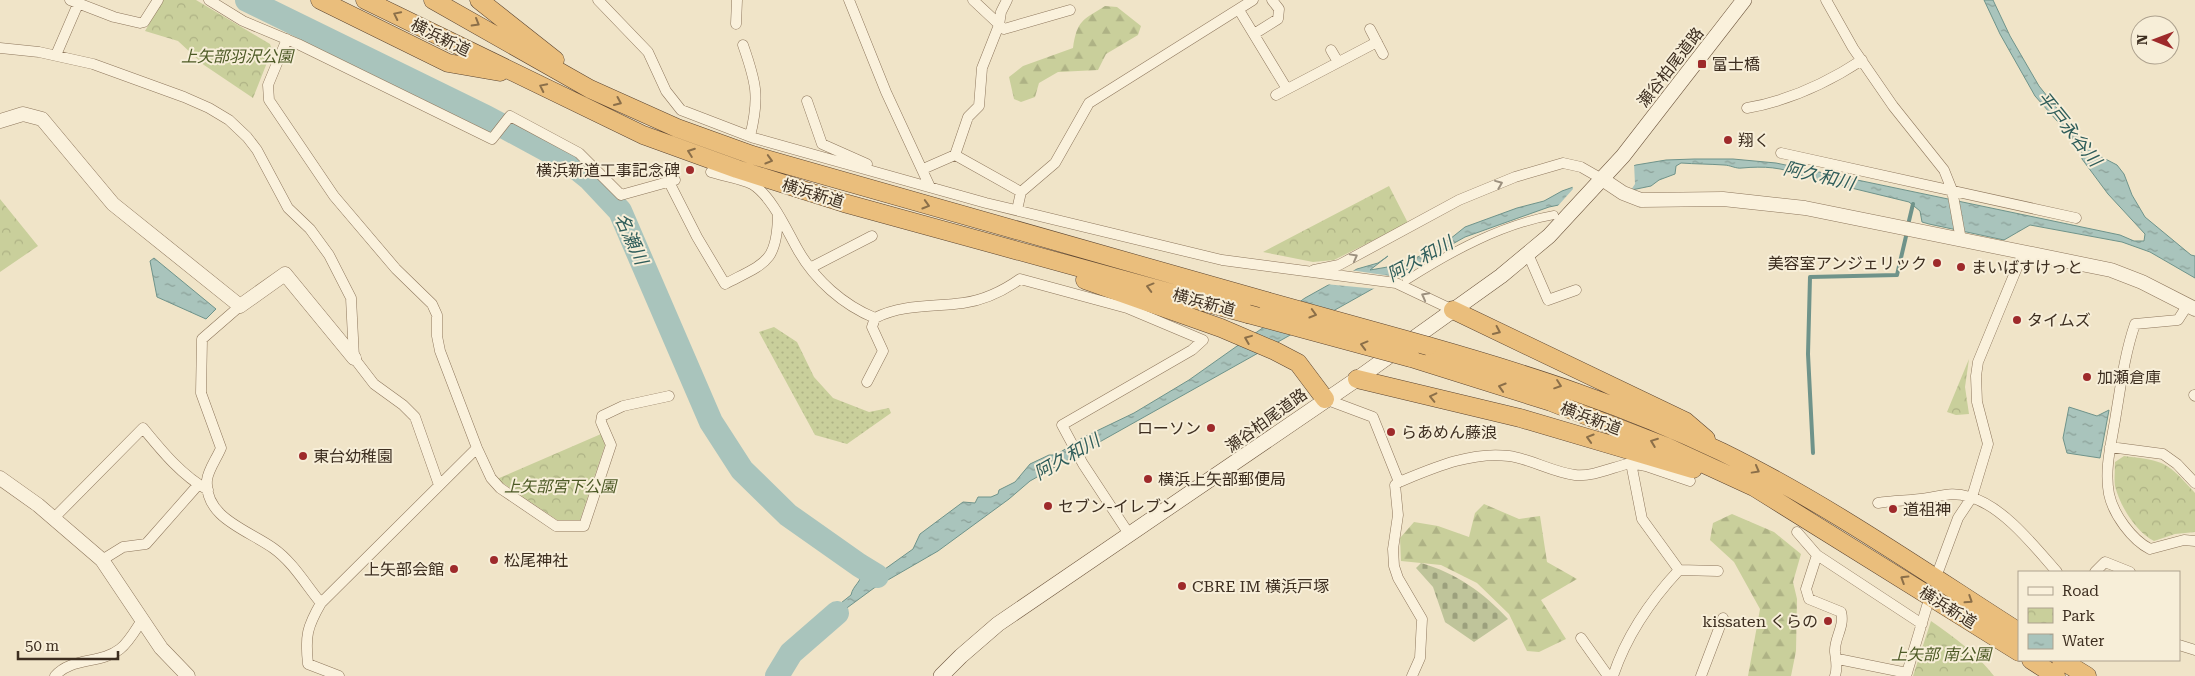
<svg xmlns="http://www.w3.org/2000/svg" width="2195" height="676" font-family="'Roboto Serif','Noto Sans JP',serif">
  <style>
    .grass { fill: url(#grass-dots) }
    .forest { fill: url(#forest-firs) }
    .cemetery { fill: url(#cemetery-stones) }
    .park { fill: url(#park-crowns) }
    .water { fill: url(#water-ripples); stroke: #6f938a }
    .pier { fill: #f0e4c8 }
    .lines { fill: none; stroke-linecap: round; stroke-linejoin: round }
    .stream { stroke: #6f938a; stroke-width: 4 }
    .river { stroke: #a9c4bc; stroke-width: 24 }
    .pedestrian-casing { stroke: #8d765c; stroke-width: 9 }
    .minor-casing { stroke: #8d765c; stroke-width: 11 }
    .tertiary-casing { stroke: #8d765c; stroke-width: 15 }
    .secondary-casing { stroke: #6f573f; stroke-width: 16 }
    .trunk-casing { stroke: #5b4430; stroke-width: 19 }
    .pedestrian { stroke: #faf1dc; stroke-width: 8 }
    .minor { stroke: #faf1dc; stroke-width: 10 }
    .tertiary { stroke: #faf1dc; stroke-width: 14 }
    .secondary { stroke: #faf1dc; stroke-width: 15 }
    .trunk { stroke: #eabe7c; stroke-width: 18 }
    .trunk-bridge-casing { stroke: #5b4430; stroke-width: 19; stroke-linecap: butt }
    .trunk-bridge { stroke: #eabe7c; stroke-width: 18 }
    .oneway { stroke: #8b6f49 }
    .oneway2 { stroke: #9c907e }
    .poi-dot { fill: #9e2a2b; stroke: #f7eed8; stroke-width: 2 }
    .labels { text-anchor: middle; stroke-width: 4; stroke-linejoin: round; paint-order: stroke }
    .street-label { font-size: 16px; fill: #3d2e20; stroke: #f7eed8 }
    .park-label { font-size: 16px; font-style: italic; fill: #4d5a26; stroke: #f7eed8 }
    .poi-label { font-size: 16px; fill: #3d2e20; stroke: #f7eed8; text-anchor: start }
    .water-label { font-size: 18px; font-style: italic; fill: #2f5d5a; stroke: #f7eed8 }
  </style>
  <defs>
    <pattern id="grass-dots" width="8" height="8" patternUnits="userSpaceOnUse" patternTransform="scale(1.25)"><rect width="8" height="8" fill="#c9cf9b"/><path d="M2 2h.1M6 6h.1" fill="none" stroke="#aeb285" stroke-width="1.8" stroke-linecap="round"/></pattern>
    <pattern id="forest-firs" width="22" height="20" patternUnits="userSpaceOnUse" patternTransform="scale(1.25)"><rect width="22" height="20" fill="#c9cf9b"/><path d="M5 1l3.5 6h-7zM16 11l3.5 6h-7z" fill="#aeb285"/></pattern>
    <pattern id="cemetery-stones" width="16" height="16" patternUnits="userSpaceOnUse" patternTransform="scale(1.25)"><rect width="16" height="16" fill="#bfc49a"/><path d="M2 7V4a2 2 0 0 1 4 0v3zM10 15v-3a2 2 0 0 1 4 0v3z" fill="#9ca07d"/></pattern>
    <pattern id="park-crowns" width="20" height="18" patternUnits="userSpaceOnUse" patternTransform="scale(1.25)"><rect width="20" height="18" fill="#c9cf9b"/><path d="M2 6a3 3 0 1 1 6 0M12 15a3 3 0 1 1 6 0" fill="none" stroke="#aeb285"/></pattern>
    <pattern id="water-ripples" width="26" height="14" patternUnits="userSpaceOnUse" patternTransform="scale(1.25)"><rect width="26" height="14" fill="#a9c4bc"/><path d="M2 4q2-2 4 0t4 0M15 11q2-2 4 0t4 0" fill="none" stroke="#8ba098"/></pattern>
  </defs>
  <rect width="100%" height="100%" fill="#f0e4c8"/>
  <!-- grass -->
  <path class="grass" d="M774,327L797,342L814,377L833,398L869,412L889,408L891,413L847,444L815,435L759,332Z"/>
  <!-- forest -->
  <path class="forest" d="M1105,6L1117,7L1141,26L1138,35L1106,54L1098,70L1058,72L1039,83L1035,97L1021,102L1014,99L1009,77L1023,66L1073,48C1077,20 1083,20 1105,6Z
    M1484,504L1519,519L1540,516L1547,562L1577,579L1541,600L1566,639L1539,652L1527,651L1509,614L1477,583L1441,565L1401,561L1400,538L1414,522L1438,526L1469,537L1475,513Z
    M1732,514L1774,532L1801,554L1793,582L1797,599L1796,651L1791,676H1748L1760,609L1734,562L1710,540L1713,523Z"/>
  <!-- cemetery -->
  <path class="cemetery" d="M1421,563C1456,573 1483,592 1508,619L1474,642L1445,622L1433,587L1416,568Z"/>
  <!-- park -->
  <path class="park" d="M163,0H196L270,44L272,50L253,98L204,65L178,41L145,31Z
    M1389,186L1408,223L1334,260L1313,262L1263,252Z
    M0,199L38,246L0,272Z
    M1969,359L1965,387L1969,414L1956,415L1947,412Z
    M601,434L605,445L580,520H557L497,479Z
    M2124,456C2166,461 2167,462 2195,493V532L2175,534L2154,541C2136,532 2120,506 2115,486C2114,479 2115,470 2115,462Z
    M1931,621C1955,638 1976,653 1994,676H1913Z"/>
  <!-- water -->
  <path class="water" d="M1984,0H1993L2010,36L2039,86L2092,152L2117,165L2124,174L2132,195L2145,217L2191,255L2195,256V278L2150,252L2122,242L2030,225L2004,240L1929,224L1922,222L1920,211L1909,202L1802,176C1782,167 1764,166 1742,168C1736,169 1730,165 1724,165C1709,164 1695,164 1681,163L1676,166L1675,174L1659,180L1651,186L1549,207L1465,237L1030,481L1009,499L938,551L874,588L791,649L822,618L851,595C853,585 862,582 862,571L845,558L860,561L878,570L885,569L913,549L920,534L963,502L975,503L978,497H991L998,494L999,490L1015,482L1030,464L1049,455H1056L1082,438L1134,413L1189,380L1305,298L1357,269L1378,263L1388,256L1370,270L1405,264L1450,239L1465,227L1517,208L1544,201L1562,191L1636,165L1666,160L1694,159H1733L1776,163L2120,235L2134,241H2144L2145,234L2108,194L2082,159L2081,148L2035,96L2000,34Z
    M154,258L216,309L206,319L157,297L150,261Z
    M2069,407L2097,416L2109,410L2100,458L2067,453L2063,438Z"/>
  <!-- pier -->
  <path class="pier" d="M1634,163L1635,184L1629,193L1556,208L1573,189L1572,185Z
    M1350,270L1397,277L1377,289L1325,284Z"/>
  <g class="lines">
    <!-- stream -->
    <path class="stream" d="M1908,225L1913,204
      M1813,453L1808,354L1810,277L1897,275L1907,232"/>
    <!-- river -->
    <path class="river" d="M247,0L486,117L569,162L590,179L620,211L711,422L742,470L788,515L859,565L877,576
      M777,676L791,653L837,613"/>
    <defs>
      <path id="pedestrian" d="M1407,280C1451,252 1502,224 1554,215"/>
      <path id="minor" d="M70,0L114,17L140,23L144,22L158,0
        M209,0L243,21L298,44L492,139L510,116L579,153L621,195L675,180
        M598,0L648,52L666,91L681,110L754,138L986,203L1222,260L1396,283L1453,310
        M849,0L886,92L930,187
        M973,0L1004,29L1070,10
        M1826,0L1853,48L1893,106L1944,170L1952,190L1961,240
        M1239,10L1287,89
        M736,24L737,0
        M1370,29L1383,54
        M1254,34L1278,19L1279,9L1272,0
        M287,39L268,85L269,100L334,196L396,269L432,304L437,315V336L440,351L477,448L491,478L500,488L556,526H584L611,445L601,422L602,416L623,406L669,396
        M743,45C756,82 760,97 750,136
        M0,48L39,52L93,64L184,97L209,108L229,120L247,137L257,150L288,208L310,229L329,255L351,298L354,358L374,384L403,405L415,417L439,485
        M1331,50L1338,62
        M56,55L78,4
        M1276,95L1377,42
        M807,101L822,144L867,164
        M1747,108C1787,101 1827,83 1862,60
        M1781,153L2076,218
        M955,155L1021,192
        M923,169L955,155L968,117L979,106L982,68L999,25L1001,12L1007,0
        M711,172C723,176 740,178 752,184C772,196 787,231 798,250C815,280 843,305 875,318C903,304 933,307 963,303C985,300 1003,291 1020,279L1127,308L1203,340L1192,350L1062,425L1083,464L1129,534
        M669,182L697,237L725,284C765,263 777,263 778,215
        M1017,210L1021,192L1055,163L1089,103L1253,0
        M1528,254L1548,300L1576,290
        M810,268L872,236
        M1314,270L1339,265L1459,200L1515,177L1563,163L1581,167L1602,179
        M240,306L202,339L201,393L221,448C217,458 208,470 207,480C204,518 248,530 273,548C293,562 306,585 321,603
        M2187,306L2178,320L2135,324C2125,353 2121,384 2116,414C2112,441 2104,468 2109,494C2113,514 2132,540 2150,549L2184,540L2195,541
        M867,382L883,351L872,327L875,318
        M2194,395L2195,396
        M1325,399L1373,417L1399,482L1395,485L1398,515L1393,549L1394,566L1398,578L1422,619L1420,658L1412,676
        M2110,447L2163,454L2177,464L2195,483
        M1631,463L1646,466L1690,481
        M1399,482C1433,468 1471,451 1509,456C1531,459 1552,472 1575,475C1593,477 1613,467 1631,463L1642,519L1679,570C1651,600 1626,637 1613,676
        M1878,503C1895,500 1912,501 1928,498C1945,495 1953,492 1970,497C2003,506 2035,547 2057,572
        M54,518L143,428C161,450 182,476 208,490
        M1797,532L1817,555L1922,624
        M1817,555L1806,589L1809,599L1841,612C1845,627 1834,638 1835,652C1836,661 1838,667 1835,676
        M102,560L123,547L146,544L198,485
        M1939,569L1958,518L1972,497L1988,444L1977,402L1976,376L1978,362L2023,253
        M1679,570L1718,571
        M2095,572L2105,562L2130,572
        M1581,638L1608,676
        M2179,645L2195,650
        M1838,659L1907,673
        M55,676C71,657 101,664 120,649C129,642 136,629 142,620
        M339,676L308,664C305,636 307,627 321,603L477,448
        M1701,676L1723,618
        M1906,676L1927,606"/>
      <path id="tertiary" d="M0,121L23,114L42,119L113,204L240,306L285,274L354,358
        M1602,179L1623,193L1641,200L1723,199L1805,208L2111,270L2142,282L2195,309
        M0,478L38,505L102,560L161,648L188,676"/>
      <path id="secondary" d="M941,676L961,656L998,624L1357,379L1501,276L1549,236L1623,156L1744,0"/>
      <path id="trunk" d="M320,0L448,63L500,72
        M365,0L643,135L737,169L844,203L1248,314
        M433,0L590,89L677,128L752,155L1266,301
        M479,0L555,60
        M1085,280L1221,328L1275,351L1298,363L1325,399
        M1453,310L1685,421L1706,439
        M1428,346C1530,375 1626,406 1722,452C1826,503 1922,570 2019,632
        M1411,358L1551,402L1667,447L1754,487L2019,652
        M1357,379L1520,418L1693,469
        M2031,660L2056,676
        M2061,660L2087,676"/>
    </defs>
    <!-- pedestrian casing -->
    <use href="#pedestrian" class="pedestrian-casing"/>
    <!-- minor casing -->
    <use href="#minor" class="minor-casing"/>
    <!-- tertiary casing -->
    <use href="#tertiary" class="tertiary-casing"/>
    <!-- secondary casing -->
    <use href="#secondary" class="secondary-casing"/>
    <!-- trunk casing -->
    <use href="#trunk" class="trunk-casing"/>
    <!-- pedestrian -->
    <use href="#pedestrian" class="pedestrian"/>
    <!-- minor -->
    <use href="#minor" class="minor"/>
    <!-- tertiary -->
    <use href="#tertiary" class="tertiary"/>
    <!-- secondary -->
    <use href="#secondary" class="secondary"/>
    <!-- trunk -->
    <use href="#trunk" class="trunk"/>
    <defs>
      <path id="trunk-bridge" d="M1266,301L1428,346
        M1248,314L1411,358"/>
    </defs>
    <!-- trunk-bridge casing -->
    <use href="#trunk-bridge" class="trunk-bridge-casing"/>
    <!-- trunk-bridge -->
    <use href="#trunk-bridge" class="trunk-bridge"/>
  </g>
  <!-- one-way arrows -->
  <defs><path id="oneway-chevron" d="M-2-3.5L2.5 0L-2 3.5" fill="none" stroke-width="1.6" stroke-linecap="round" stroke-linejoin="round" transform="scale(1.25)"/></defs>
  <g class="oneway">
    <use href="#oneway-chevron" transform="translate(397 15) rotate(-154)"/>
    <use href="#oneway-chevron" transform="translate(476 23) rotate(30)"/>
    <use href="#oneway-chevron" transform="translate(543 87) rotate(-154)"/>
    <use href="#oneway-chevron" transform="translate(618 102) rotate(24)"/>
    <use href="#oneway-chevron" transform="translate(691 152) rotate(-160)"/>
    <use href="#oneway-chevron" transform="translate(769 160) rotate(16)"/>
    <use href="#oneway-chevron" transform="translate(926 205) rotate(16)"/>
    <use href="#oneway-chevron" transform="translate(1150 287) rotate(-165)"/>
    <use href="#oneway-chevron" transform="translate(1313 314) rotate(16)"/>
    <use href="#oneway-chevron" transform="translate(1497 331) rotate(25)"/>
    <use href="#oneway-chevron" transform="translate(1248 339) rotate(-158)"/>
    <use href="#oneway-chevron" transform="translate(1364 345) rotate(-165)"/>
    <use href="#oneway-chevron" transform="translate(1558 385) rotate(19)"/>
    <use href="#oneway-chevron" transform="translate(1502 387) rotate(-163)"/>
    <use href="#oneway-chevron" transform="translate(1433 397) rotate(-167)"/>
    <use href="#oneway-chevron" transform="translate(1590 438) rotate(-163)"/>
    <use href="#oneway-chevron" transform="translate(1654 442) rotate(-159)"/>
    <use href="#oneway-chevron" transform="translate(1756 470) rotate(29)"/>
    <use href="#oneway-chevron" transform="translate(1904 579) rotate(-148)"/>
    <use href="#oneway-chevron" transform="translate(1969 600) rotate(33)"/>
  </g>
  <g class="oneway2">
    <use href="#oneway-chevron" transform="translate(1499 184) rotate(-22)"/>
    <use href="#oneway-chevron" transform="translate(1354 257) rotate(-29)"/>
    <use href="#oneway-chevron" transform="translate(1425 296) rotate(-152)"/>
  </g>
  <!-- markers -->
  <g class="poi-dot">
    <rect x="1697" y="59" width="10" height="10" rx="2.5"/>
    <circle cx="1728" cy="140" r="5"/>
    <circle cx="690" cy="170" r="5"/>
    <circle cx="1937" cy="263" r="5"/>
    <circle cx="1961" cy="267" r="5"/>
    <circle cx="2017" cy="320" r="5"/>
    <circle cx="2087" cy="377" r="5"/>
    <circle cx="1211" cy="428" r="5"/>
    <circle cx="1391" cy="432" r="5"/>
    <circle cx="303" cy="456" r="5"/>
    <circle cx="1148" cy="479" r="5"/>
    <circle cx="1048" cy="506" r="5"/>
    <circle cx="1893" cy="509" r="5"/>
    <circle cx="494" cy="560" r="5"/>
    <circle cx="454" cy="569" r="5"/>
    <circle cx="1182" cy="586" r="5"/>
    <circle cx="1828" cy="621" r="5"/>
  </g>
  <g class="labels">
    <!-- street labels -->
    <g class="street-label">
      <text transform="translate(441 37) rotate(26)" y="6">横浜新道</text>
      <text transform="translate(1670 67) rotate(-52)" y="6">瀬谷柏尾道路</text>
      <text transform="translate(813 193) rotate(17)" y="6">横浜新道</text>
      <text transform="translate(1204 302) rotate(15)" y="6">横浜新道</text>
      <text transform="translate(1591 418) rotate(21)" y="6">横浜新道</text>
      <text transform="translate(1266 420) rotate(-36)" y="6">瀬谷柏尾道路</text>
      <text transform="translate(1948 607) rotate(32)" y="6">横浜新道</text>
    </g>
    <!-- park labels -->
    <g class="park-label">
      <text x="237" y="62">上矢部羽沢公園</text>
      <text x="560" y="492">上矢部宮下公園</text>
      <text x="1941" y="660">上矢部 南公園</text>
    </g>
    <!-- poi labels -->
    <g class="poi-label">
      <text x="1712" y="70">富士橋</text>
      <text x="1738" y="146">翔く</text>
      <text x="680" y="176" text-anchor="end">横浜新道工事記念碑</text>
      <text x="1927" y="269" text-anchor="end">美容室アンジェリック</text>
      <text x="1971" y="273">まいばすけっと</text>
      <text x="2027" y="326">タイムズ</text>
      <text x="2097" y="383">加瀬倉庫</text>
      <text x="1201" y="434" text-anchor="end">ローソン</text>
      <text x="1401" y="438">らあめん藤浪</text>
      <text x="313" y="462">東台幼稚園</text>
      <text x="1158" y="485">横浜上矢部郵便局</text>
      <text x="1058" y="512">セブン-イレブン</text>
      <text x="1903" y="515">道祖神</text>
      <text x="504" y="566">松尾神社</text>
      <text x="444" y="575" text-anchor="end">上矢部会館</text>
      <text x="1192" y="592">CBRE IM 横浜戸塚</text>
      <text x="1818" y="627" text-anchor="end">kissaten くらの</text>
    </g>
    <!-- water labels -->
    <g class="water-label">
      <text transform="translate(2069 129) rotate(51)" y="6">平戸永谷川</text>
      <text transform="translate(1819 176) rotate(13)" y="6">阿久和川</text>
      <text transform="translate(631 239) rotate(65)" y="6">名瀬川</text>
      <text transform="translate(1420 259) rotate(-29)" y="6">阿久和川</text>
      <text transform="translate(1067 457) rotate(-30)" y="6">阿久和川</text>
    </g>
  </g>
  <!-- legend -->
  <rect x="2018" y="571" width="162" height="90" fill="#f7eed8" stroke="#ada18e"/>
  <rect x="2028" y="587" width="25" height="8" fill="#faf1dc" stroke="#ada18e"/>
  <text x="2062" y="596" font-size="15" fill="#3d2e20">Road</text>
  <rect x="2028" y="608" width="25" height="15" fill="url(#park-crowns)" stroke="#ada18e"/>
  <text x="2062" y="621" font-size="15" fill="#3d2e20">Park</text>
  <rect x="2028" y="634" width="25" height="15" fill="url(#water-ripples)" stroke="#ada18e"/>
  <text x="2062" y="646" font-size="15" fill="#3d2e20">Water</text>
  <!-- north arrow -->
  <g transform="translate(2155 40) rotate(271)"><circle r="24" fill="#f7eed8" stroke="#ada18e"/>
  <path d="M0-4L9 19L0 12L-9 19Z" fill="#9e2a2b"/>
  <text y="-8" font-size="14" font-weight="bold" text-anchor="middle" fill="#3d2e20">N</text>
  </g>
  <!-- scale -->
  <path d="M18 651v8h100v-8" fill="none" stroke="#3d2e20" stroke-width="2.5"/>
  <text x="25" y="651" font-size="15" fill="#3d2e20" stroke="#f7eed8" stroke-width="4" paint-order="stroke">50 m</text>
</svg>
